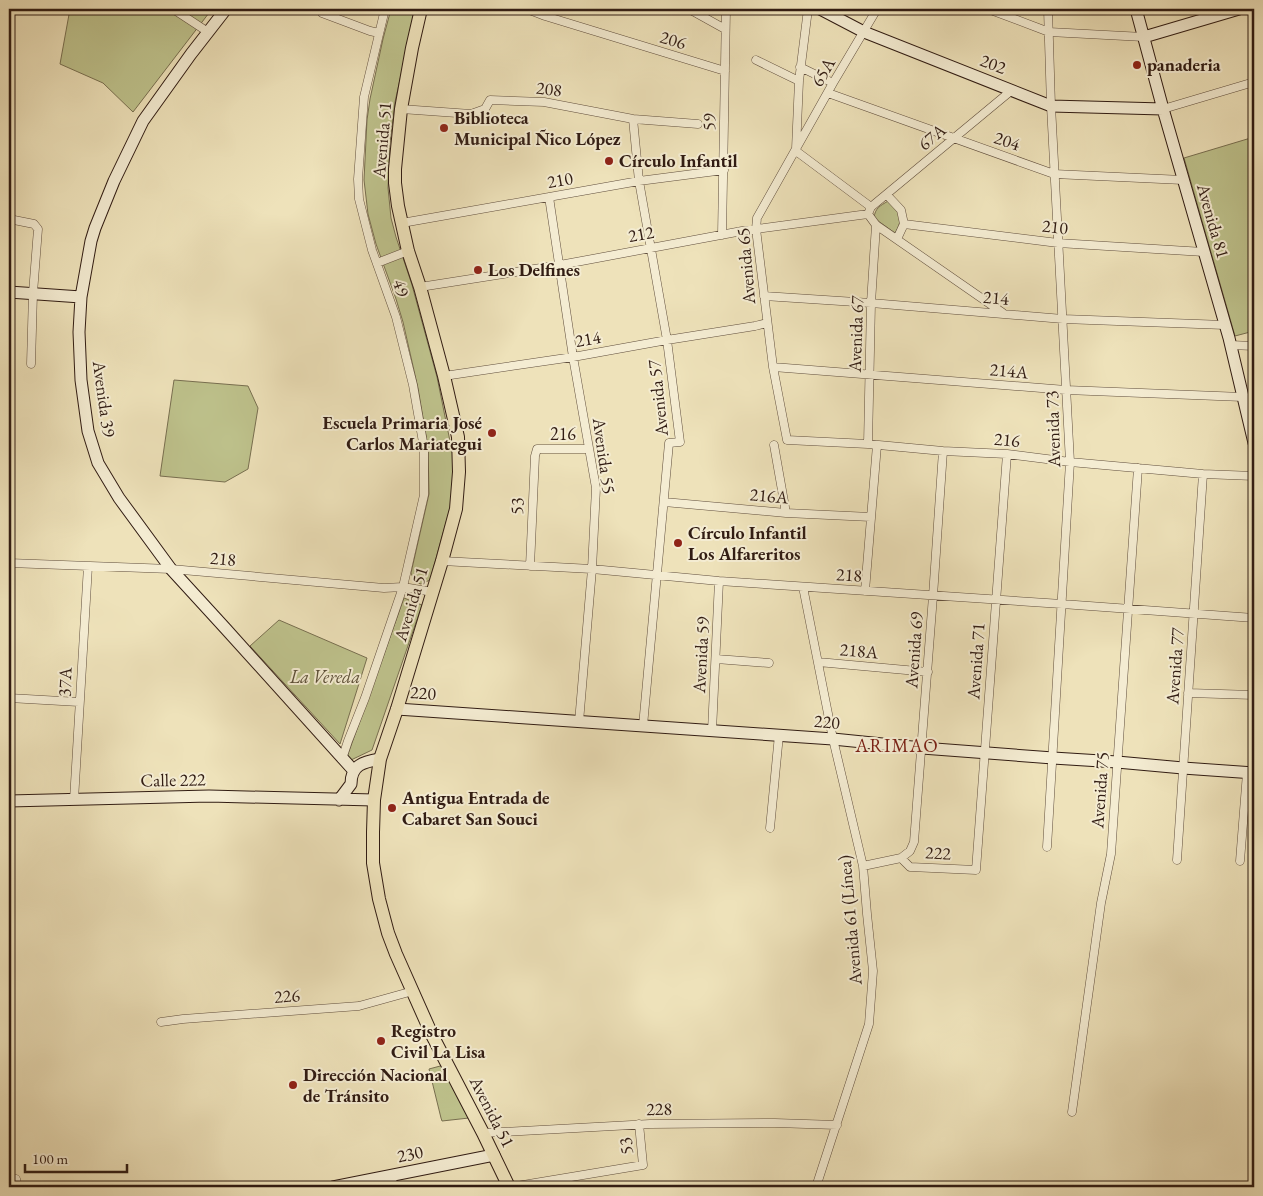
<svg xmlns="http://www.w3.org/2000/svg" width="1263" height="1196" font-family="'EB Garamond',serif">
  <style>
    .green { fill: #bec28c; stroke: #786f50 }
    .lines { fill: none; stroke-linecap: round; stroke-linejoin: round }
    .street-casing { stroke: #604e3d; stroke-width: 9 }
    .secondary-casing { stroke: #311c13; stroke-width: 13 }
    .primary-casing { stroke: #311c13; stroke-width: 14 }
    .street { stroke: #f4ecd2; stroke-width: 8 }
    .secondary { stroke: #f4ecd2; stroke-width: 11 }
    .primary { stroke: #eee2ba; stroke-width: 12 }
    .poi-dot { fill: #8f2418; stroke: #f4ecd2; stroke-width: 2 }
    .labels { text-anchor: middle; stroke-width: 4; stroke-linejoin: round; paint-order: stroke }
    .street-label { font-size: 18px; fill: #311c13; stroke: #f4ecd2 }
    .poi-label { font-size: 18px; font-weight: bold; fill: #311c13; stroke: #f4ecd2; text-anchor: start }
    .park-label { font-size: 18px; font-style: italic; fill: #5b4e37; stroke: #f4ecd2 }
    .neighbourhood-label { font-size: 19px; letter-spacing: 1px; fill: #7a1f14; stroke: #f4ecd2 }
  </style>
  <rect width="100%" height="100%" fill="#eee2ba"/>
  <filter id="stains"><feTurbulence type="fractalNoise" baseFrequency=".004" numOctaves="4"/><feColorMatrix values="0 0 0 0 .2 0 0 0 0 .09 0 0 0 0 .02 0 0 0 .5 -.17"/></filter>
  <radialGradient id="worn" r=".72"><stop offset=".6" stop-color="#630" stop-opacity="0"/><stop offset="1" stop-color="#630" stop-opacity=".3"/></radialGradient>
  <!-- green -->
  <path class="green" d="M70,9H212L133,112L103,83L60,64Z
    M391,9H417L407,48L395,102L390,143L388,188L391,218L396,237L412,285L437,377L453,456L452,501L430,580L421,584L415,582L411,573L429,494L428,447L418,388L403,322L396,299L376,244L368,214L364,180L367,120L370,99L383,39Z
    M1254,137V331L1235,336L1184,158Z
    M888,201C900,213 904,218 895,233L874,218C875,208 880,206 888,201Z
    M174,380L248,386L258,408L248,469L225,482L160,476Z
    M404,598L422,605L372,750L351,760L347,757Z
    M279,620L367,658L340,744L250,646Z
    M444,1065L469,1118L442,1121L441,1118L429,1069Z"/>
  <g class="lines">
    <defs>
      <path id="street" d="M173,9L208,32
        M319,9L322,13L370,31L379,33
        M527,9L545,16L725,71
        M689,9L725,29
        M877,9L833,83L757,218L756,229L773,367L787,440L868,444L943,451L1007,454L1070,462L1203,474L1254,476
        M988,9L1049,32L1144,37
        M756,60L799,81
        M800,67L833,83
        M828,93L1054,174L1183,180
        M401,109L471,114L485,109L490,100L544,102L633,119L698,124
        M1163,109L1254,82
        M633,119L639,181L667,340L680,442L669,443L643,726
        M796,149L799,81L808,9
        M796,151L871,207
        M887,195L901,210L904,224L897,239
        M549,197L573,357L596,488L592,569L579,722
        M9,219L34,224L38,229L33,293L31,364
        M402,223L639,181L724,170
        M904,224L1058,243L1204,252
        M722,235L726,9
        M377,263L408,251
        M420,287L560,265L742,231L868,214
        M764,296L871,303L1063,319L1225,325
        M1003,313L876,225L868,214L871,207L1012,90
        M1230,345L1254,346
        M773,367L1066,390L1243,397
        M444,376L573,357L667,340L755,326L767,323
        M868,444L871,303L876,225
        M774,445L786,513
        M664,502L786,513L871,517
        M442,561L592,569L719,581L1062,604L1254,618
        M9,563L171,569L384,588L403,587L433,592
        M530,566L535,456L537,449H589
        M803,587L833,739L863,866L867,914L873,971L869,1024L816,1187
        M865,591L877,445
        M716,659L769,663
        M818,662L928,672
        M1188,693L1254,695
        M9,698L79,702
        M712,731L719,581
        M342,759L348,741L365,698L403,587L424,495V448L413,385L396,317L372,250L359,199L358,179L364,97L385,9
        M74,800L88,566
        M770,828L779,735
        M1047,847L1070,462L1051,106L1048,9
        M901,858L910,867L976,870L1007,454
        M1177,860L1203,474
        M1240,861L1247,773
        M863,866L901,858L910,851L914,842L933,596L943,451
        M161,1022L183,1019L359,1006L413,991
        M1072,1112L1101,903L1111,854L1138,468
        M483,1133L650,1124L775,1123L837,1125
        M391,1176L394,1187
        M16,1179L18,1187
        M511,1187L643,1165L639,1124"/>
      <path id="secondary" d="M226,9L191,54L143,121L114,181L95,228L91,241L81,297L79,332L81,380L88,431L98,463L119,498L171,569L225,628L354,771
        M820,9L864,32L1051,106L1163,109
        M1136,9L1163,109L1229,338L1254,443
        M1144,37L1239,9
        M9,292L81,297
        M397,709L833,739L922,748L1053,758L1117,762L1183,768L1254,773
        M339,800L351,784C351,765 363,762 380,759
        M9,801L209,796L374,800
        M333,1187L494,1155"/>
      <path id="primary" d="M421,9L412,48L401,109L395,169V183L398,206L408,251L420,287L444,376L458,437L459,472L456,509L442,561L397,709L380,759L374,800L373,832V863L379,899L388,933L396,954L432,1035L483,1133L509,1187"/>
    </defs>
    <!-- street casing -->
    <use href="#street" class="street-casing"/>
    <!-- secondary casing -->
    <use href="#secondary" class="secondary-casing"/>
    <!-- primary casing -->
    <use href="#primary" class="primary-casing"/>
    <!-- street -->
    <use href="#street" class="street"/>
    <!-- secondary -->
    <use href="#secondary" class="secondary"/>
    <!-- primary -->
    <use href="#primary" class="primary"/>
  </g>
  <!-- markers -->
  <g class="poi-dot">
    <circle cx="1137" cy="65" r="5"/>
    <circle cx="444" cy="128" r="5"/>
    <circle cx="609" cy="161" r="5"/>
    <circle cx="478" cy="270" r="5"/>
    <circle cx="492" cy="433" r="5"/>
    <circle cx="678" cy="543" r="5"/>
    <circle cx="392" cy="808" r="5"/>
    <circle cx="381" cy="1041" r="5"/>
    <circle cx="293" cy="1085" r="5"/>
  </g>
  <g class="labels">
    <!-- street labels -->
    <g class="street-label">
      <text transform="translate(673 40) rotate(17)" y="6">206</text>
      <text transform="translate(993 64) rotate(21)" y="6">202</text>
      <text transform="translate(823 72) rotate(-60)" y="6">65A</text>
      <text transform="translate(549 89) rotate(7)" y="6">208</text>
      <text transform="translate(709 122) rotate(-89)" y="6">59</text>
      <text transform="translate(932 137) rotate(-40)" y="6">67A</text>
      <text transform="translate(382 140) rotate(-85)" y="6">Avenida 51</text>
      <text transform="translate(1007 141) rotate(19)" y="6">204</text>
      <text transform="translate(560 180) rotate(-10)" y="6">210</text>
      <text transform="translate(1213 221) rotate(74)" y="6">Avenida 81</text>
      <text transform="translate(1055 227) rotate(6)" y="6">210</text>
      <text transform="translate(641 234) rotate(-10)" y="6">212</text>
      <text transform="translate(746 266) rotate(-95)" y="6">Avenida 65</text>
      <text transform="translate(401 288) rotate(71)" y="6">49</text>
      <text transform="translate(996 298) rotate(5)" y="6">214</text>
      <text transform="translate(856 334) rotate(-88)" y="6">Avenida 67</text>
      <text transform="translate(588 339) rotate(-10)" y="6">214</text>
      <text transform="translate(1009 371) rotate(5)" y="6">214A</text>
      <text transform="translate(658 398) rotate(-96)" y="6">Avenida 57</text>
      <text transform="translate(104 399) rotate(82)" y="6">Avenida 39</text>
      <text transform="translate(1053 429) rotate(-92)" y="6">Avenida 73</text>
      <text x="563" y="440">216</text>
      <text transform="translate(1007 440) rotate(5)" y="6">216</text>
      <text transform="translate(604 456) rotate(82)" y="6">Avenida 55</text>
      <text transform="translate(769 496) rotate(5)" y="6">216A</text>
      <text transform="translate(517 506) rotate(-87)" y="6">53</text>
      <text transform="translate(223 559) rotate(5)" y="6">218</text>
      <text transform="translate(849 575) rotate(3)" y="6">218</text>
      <text transform="translate(411 604) rotate(-73)" y="6">Avenida 51</text>
      <text transform="translate(914 650) rotate(-86)" y="6">Avenida 69</text>
      <text transform="translate(859 651) rotate(5)" y="6">218A</text>
      <text transform="translate(701 655) rotate(-87)" y="6">Avenida 59</text>
      <text transform="translate(976 661) rotate(-86)" y="6">Avenida 71</text>
      <text transform="translate(1175 666) rotate(-86)" y="6">Avenida 77</text>
      <text transform="translate(65 682) rotate(-87)" y="6">37A</text>
      <text transform="translate(423 693) rotate(4)" y="6">220</text>
      <text transform="translate(827 722) rotate(5)" y="6">220</text>
      <text transform="translate(173 780) rotate(-1)" y="6">Calle 222</text>
      <text transform="translate(1100 790) rotate(-86)" y="6">Avenida 75</text>
      <text transform="translate(938 853) rotate(3)" y="6">222</text>
      <text transform="translate(850 920) rotate(-95)" y="6">Avenida 61 (Línea)</text>
      <text transform="translate(287 996) rotate(-4)" y="6">226</text>
      <text transform="translate(659 1109) rotate(-1)" y="6">228</text>
      <text transform="translate(492 1112) rotate(63)" y="6">Avenida 51</text>
      <text transform="translate(626 1146) rotate(-96)" y="6">53</text>
      <text transform="translate(410 1154) rotate(-12)" y="6">230</text>
    </g>
    <!-- poi labels -->
    <g class="poi-label">
      <text x="1147" y="71">panaderia</text>
      <text x="454" y="124">Biblioteca<tspan x="454" dy="21">Municipal Ñico López</tspan></text>
      <text x="619" y="167">Círculo Infantil</text>
      <text x="488" y="276">Los Delfines</text>
      <text x="482" y="429" text-anchor="end">Escuela Primaria José<tspan x="482" dy="21">Carlos Mariategui</tspan></text>
      <text x="688" y="539">Círculo Infantil<tspan x="688" dy="21">Los Alfareritos</tspan></text>
      <text x="402" y="804">Antigua Entrada de<tspan x="402" dy="21">Cabaret San Souci</tspan></text>
      <text x="391" y="1037">Registro<tspan x="391" dy="21">Civil La Lisa</tspan></text>
      <text x="303" y="1081">Dirección Nacional<tspan x="303" dy="21">de Tránsito</tspan></text>
    </g>
    <!-- park labels -->
    <g class="park-label">
      <text x="325" y="683">La Vereda</text>
    </g>
    <!-- neighbourhood labels -->
    <g class="neighbourhood-label">
      <text x="897" y="752">ARIMAO</text>
    </g>
  </g>
  <!-- margin -->
  <rect width="1263" height="1196" fill="none" stroke="#eee2ba" stroke-width="30"/>
  <rect x="10" y="10" width="1243" height="1176" fill="none" stroke="#311c13" stroke-width="2.5"/>
  <rect x="15" y="15" width="1233" height="1166" fill="none" stroke="#311c13"/>
  <!-- scale -->
  <path d="M25 1164v8h102v-8" fill="none" stroke="#311c13" stroke-width="2.5"/>
  <text x="32" y="1164" font-size="15" fill="#311c13" stroke="#f4ecd2" stroke-width="4" paint-order="stroke">100 m</text>
  <rect width="100%" height="100%" filter="url(#stains)"/>
  <rect width="100%" height="100%" fill="url(#worn)"/>
</svg>
